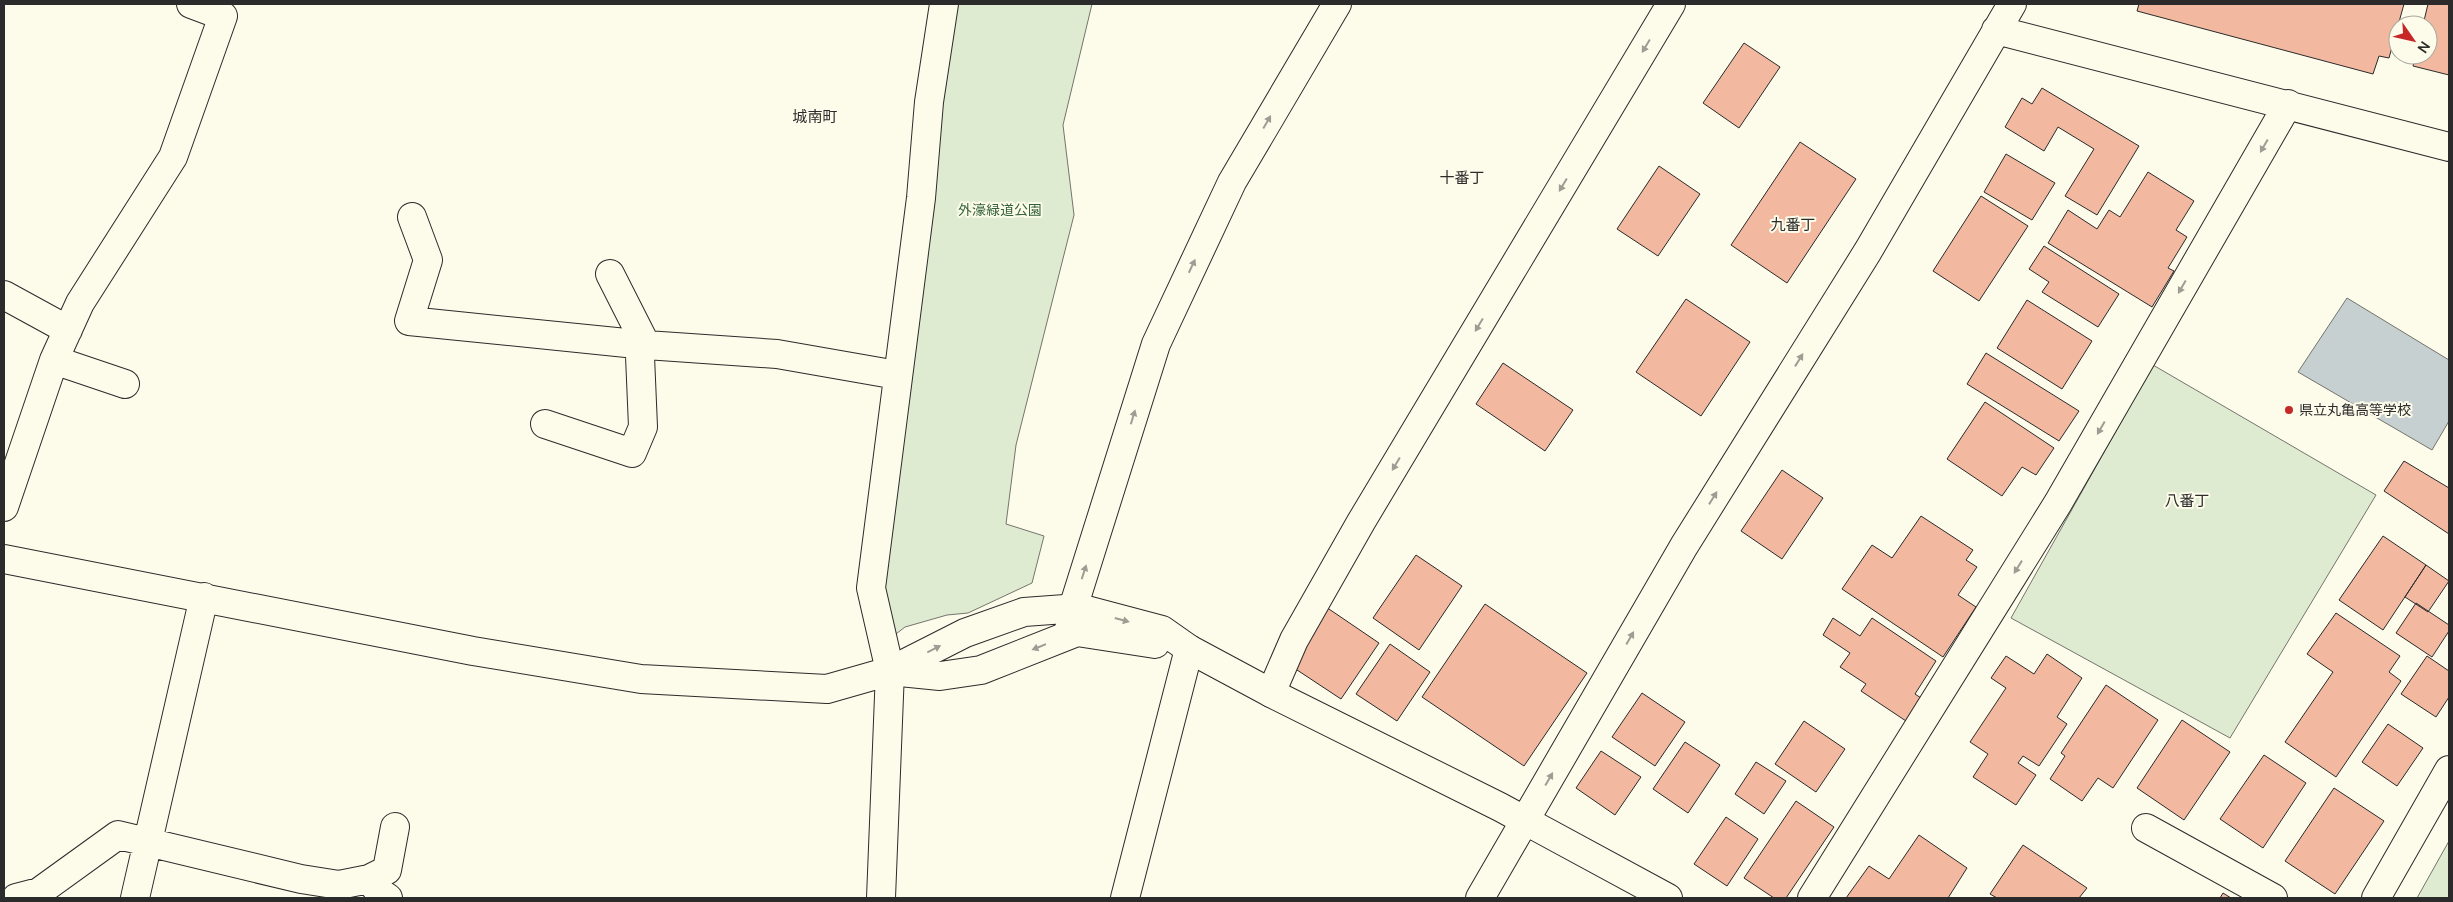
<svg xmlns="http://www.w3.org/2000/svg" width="2453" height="902" font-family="Manrope,'Noto Sans JP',sans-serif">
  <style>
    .green { fill: #deebd1; stroke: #74746e }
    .water { fill: #c7d0d0; stroke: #74746e }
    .building { fill: #f2b8a0; stroke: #2b2b2b }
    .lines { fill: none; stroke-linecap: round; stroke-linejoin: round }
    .street-casing { stroke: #2b2b2b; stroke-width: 30 }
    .secondary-casing { stroke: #2b2b2b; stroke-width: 30 }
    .street { stroke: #fdfbea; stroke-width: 28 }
    .secondary { stroke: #fdfbea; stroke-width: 28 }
    .oneway { fill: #9e9d94 }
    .poi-dot { fill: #c62828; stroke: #fdfbea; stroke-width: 2 }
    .labels { text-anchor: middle; stroke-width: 4; stroke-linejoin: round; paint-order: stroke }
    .park-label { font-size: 14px; fill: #34623c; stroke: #fdfbea }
    .poi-label { font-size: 14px; fill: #2b2b2b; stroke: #fdfbea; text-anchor: start }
    .neighbourhood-label { font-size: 15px; fill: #2b2b2b; stroke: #fdfbea }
  </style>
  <rect width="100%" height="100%" fill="#fdfbea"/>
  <!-- green -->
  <path class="green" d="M952,4H1092L1063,125L1074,215L1016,445L1006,524L1044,536L1032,583L968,613L947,615L905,627L883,644L876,593Z
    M2153,365L2376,495L2230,738L2011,618Z
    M2449,841V898H2417Z"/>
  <!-- water -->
  <path class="water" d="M2347,298L2449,360V421L2432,450L2298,372Z"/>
  <!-- building -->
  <path class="building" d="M2139,4H2404L2389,58L2379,56L2373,74L2137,11Z
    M2428,4H2449V75L2413,66L2416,55H2428V25H2423Z
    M1744,43L1780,67L1739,128L1703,103Z
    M2042,88L2139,146L2097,215L2065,196L2094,149L2058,127L2044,151L2005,127L2022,98L2032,104Z
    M1800,142L1856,179L1787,283L1731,245Z
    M2006,154L2055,183L2032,220L1984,192Z
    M1659,166L1700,194L1658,256L1617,229Z
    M2148,172L2194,201L2176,230L2187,237L2168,268L2174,271L2152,307L2048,243L2068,210L2097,229L2109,210L2120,217Z
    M1981,196L2028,226L1979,301L1933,271Z
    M2044,246L2119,294L2098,327L2042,292L2049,282L2029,269Z
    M1686,299L1750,342L1701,416L1636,372Z
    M2027,300L2092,341L2062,389L1997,348Z
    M1986,353L2079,411L2059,441L1967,384Z
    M1503,363L1573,410L1545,451L1476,404Z
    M1985,402L2054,448L2036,475L2022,467L2002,496L1947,459Z
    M2404,461L2449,488V534L2384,491Z
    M1782,470L1823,498L1782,559L1741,531Z
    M1921,516L1973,550L1966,560L1977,567L1958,595L1976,607L1943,657L1842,589L1872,545L1892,558Z
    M2383,536L2426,565L2383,630L2339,600Z
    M1416,555L1462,586L1419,650L1373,618Z
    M2426,565L2449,581L2428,612L2405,597Z
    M2416,603L2449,625V631L2432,657L2396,633Z
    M1485,604L1587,673L1524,766L1422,697Z
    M1326,607L1379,643L1341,699L1288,664Z
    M2336,613L2400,656L2389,672L2401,681L2336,777L2285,742L2333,672L2307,654Z
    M1833,618L1860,636L1872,618L1936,661L1915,694L1921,698L1906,721L1861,691L1866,684L1840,667L1850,653L1823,635Z
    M1390,644L1430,672L1397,721L1356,694Z
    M2047,654L2082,678L2057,717L2067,724L2039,766L2023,756L2018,763L2036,775L2016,805L1973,777L1988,754L1970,742L2006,688L1991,678L2006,656L2034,674Z
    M2427,656L2449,671V697L2436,717L2401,694Z
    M2106,685L2158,720L2113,788L2098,778L2082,801L2050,779L2065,756L2061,753Z
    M1642,693L1685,722L1655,766L1612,737Z
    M2182,720L2230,752L2184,820L2137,788Z
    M1804,721L1845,749L1816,792L1775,764Z
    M2388,724L2423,748L2397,786L2362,762Z
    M1685,742L1720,765L1688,813L1653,789Z
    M1601,751L1641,777L1615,815L1576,788Z
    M2264,755L2306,783L2263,848L2220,819Z
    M1756,762L1786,781L1764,814L1735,794Z
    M2334,788L2384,821L2335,894L2285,861Z
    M1796,801L1834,827L1786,898H1774L1744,878Z
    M1726,817L1758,839L1727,886L1694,864Z
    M1919,835L1967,868L1948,898H1846L1869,866L1889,879Z
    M2023,845L2087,888L2079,898H1997L1990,894Z
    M2223,893L2231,898H2220Z"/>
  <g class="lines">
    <defs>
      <path id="street" d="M1996,30L2449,147
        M412,217L428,260L409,321L646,345L777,354L897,375
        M4,295L68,330
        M54,360L125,384
        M545,424L632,453L643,427L640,356L646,345L610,274
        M4,507L54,360L80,303L173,157L223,16L191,4
        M4,559L473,651L641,679L827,689L890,671
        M1069,630L1073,608L1156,344L1232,182L1337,4
        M1271,693L1294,640L1361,522L1671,4
        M2146,828L2273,898
        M369,879L387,870L395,827
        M16,898L39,892L118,835L301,879L339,885L369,879L379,892L388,898
        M135,898L204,597
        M881,898L890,671L871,588L921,198L929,102L944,4
        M1125,898L1189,649
        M1480,898L1684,546L1868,251L2012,4
        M1812,898L2058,503L2288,104"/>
      <path id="secondary" d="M890,671L965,633L1024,612L1079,608L1162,630L1189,649L1271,693L1500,807L1668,898
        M890,671L940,676L981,670L1077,632L1155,644
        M2376,898L2449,770"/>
    </defs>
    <!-- street casing -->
    <use href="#street" class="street-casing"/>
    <!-- secondary casing -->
    <use href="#secondary" class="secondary-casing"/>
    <!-- street -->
    <use href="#street" class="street"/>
    <!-- secondary -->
    <use href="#secondary" class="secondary"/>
  </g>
  <!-- one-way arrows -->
  <defs><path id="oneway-solid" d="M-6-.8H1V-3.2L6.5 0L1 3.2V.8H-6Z" transform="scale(1.25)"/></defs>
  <g class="oneway">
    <use href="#oneway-solid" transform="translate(1646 46) rotate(121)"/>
    <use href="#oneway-solid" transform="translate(1267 122) rotate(-60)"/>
    <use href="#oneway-solid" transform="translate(2264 146) rotate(120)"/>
    <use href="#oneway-solid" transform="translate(1563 185) rotate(121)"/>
    <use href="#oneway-solid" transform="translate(1192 266) rotate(-65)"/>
    <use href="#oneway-solid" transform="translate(2182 287) rotate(120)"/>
    <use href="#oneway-solid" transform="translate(1479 325) rotate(121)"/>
    <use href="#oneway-solid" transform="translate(1799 360) rotate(-58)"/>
    <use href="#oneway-solid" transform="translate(1133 417) rotate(-73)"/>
    <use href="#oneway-solid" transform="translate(2101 428) rotate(120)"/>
    <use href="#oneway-solid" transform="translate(1396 464) rotate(121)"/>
    <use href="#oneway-solid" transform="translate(1713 498) rotate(-58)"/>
    <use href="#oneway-solid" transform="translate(2018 567) rotate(122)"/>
    <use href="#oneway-solid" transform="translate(1084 572) rotate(-72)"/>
    <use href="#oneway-solid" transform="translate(1122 620) rotate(15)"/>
    <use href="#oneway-solid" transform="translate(1630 638) rotate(-60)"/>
    <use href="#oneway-solid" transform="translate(1039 647) rotate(158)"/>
    <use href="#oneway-solid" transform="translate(934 649) rotate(-27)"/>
    <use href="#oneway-solid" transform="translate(1549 779) rotate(-60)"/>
  </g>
  <!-- markers -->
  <circle class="poi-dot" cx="2289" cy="410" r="5"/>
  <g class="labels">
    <!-- park labels -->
    <g class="park-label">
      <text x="1000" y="215">外濠緑道公園</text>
    </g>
    <!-- poi labels -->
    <g class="poi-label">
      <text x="2299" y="415">県立丸亀高等学校</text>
    </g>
    <!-- neighbourhood labels -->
    <g class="neighbourhood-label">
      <text x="815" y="122">城南町</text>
      <text x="1462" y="183">十番丁</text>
      <text x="1793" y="230">九番丁</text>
      <text x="2187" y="506">八番丁</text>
    </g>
  </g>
  <!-- border -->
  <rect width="2453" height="902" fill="none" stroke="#2b2b2b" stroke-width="10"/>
  <!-- north arrow -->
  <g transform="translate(2413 40) rotate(124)"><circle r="24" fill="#fdfbea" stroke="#a9a89e"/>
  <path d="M0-4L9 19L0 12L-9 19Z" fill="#c62828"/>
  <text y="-8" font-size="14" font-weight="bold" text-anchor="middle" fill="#2b2b2b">N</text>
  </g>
</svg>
